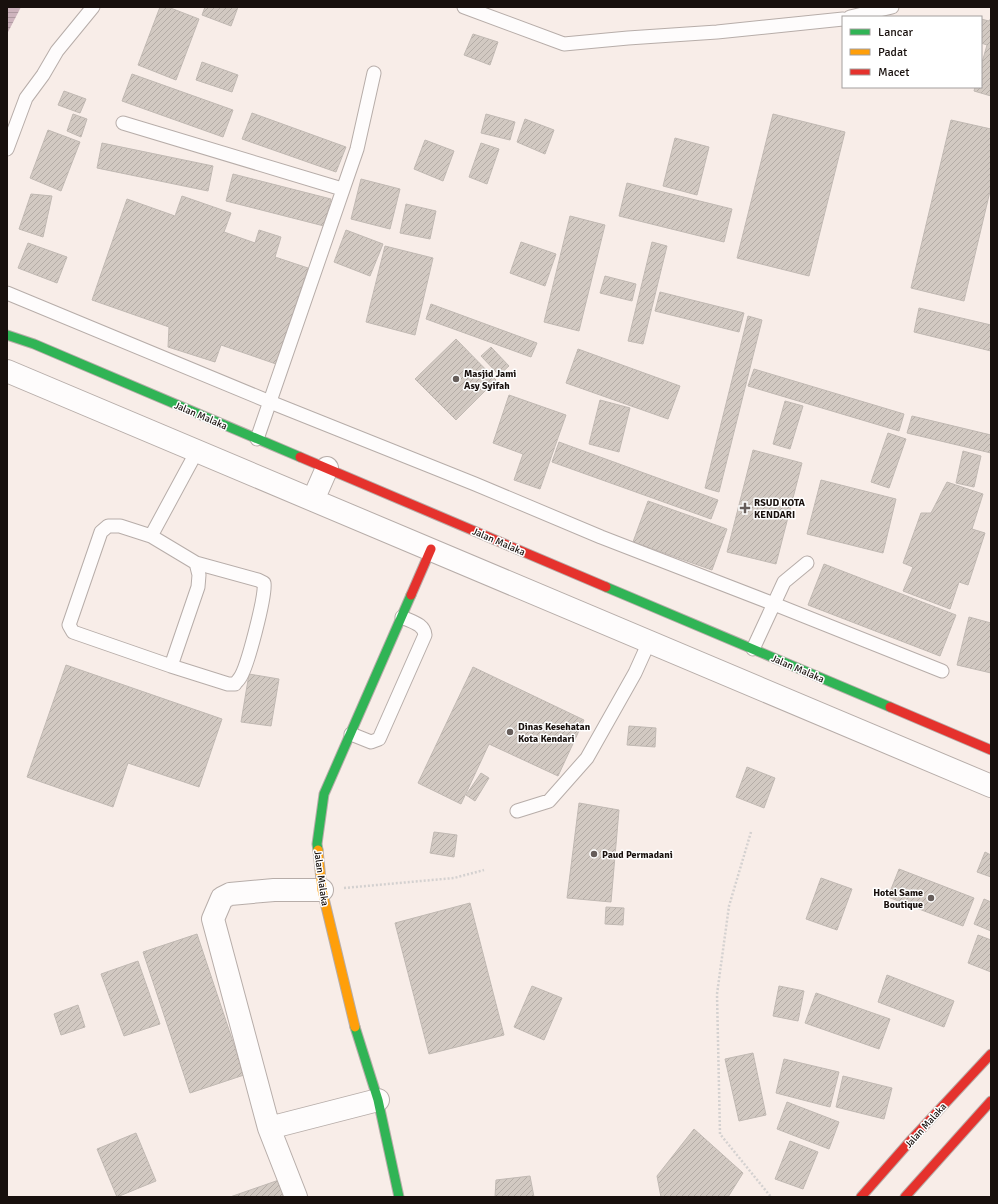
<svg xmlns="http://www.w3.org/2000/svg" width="998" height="1204" font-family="Signika,sans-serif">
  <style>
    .water { fill: url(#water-rules) }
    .building { fill: url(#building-hatch); stroke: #c1b9b3 }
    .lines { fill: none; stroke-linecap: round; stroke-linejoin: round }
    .lane-casing { stroke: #b7ada9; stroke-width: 15 }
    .street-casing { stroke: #b7ada9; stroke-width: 24 }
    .fast-casing { stroke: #b7ada9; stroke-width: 11 }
    .slow-casing { stroke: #b7ada9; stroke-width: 11 }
    .jam-casing { stroke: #b7ada9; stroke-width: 11 }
    .path { stroke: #d4d1d0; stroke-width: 2.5; stroke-dasharray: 2 2; stroke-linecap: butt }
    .lane { stroke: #fefcfc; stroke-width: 13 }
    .street { stroke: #fefcfc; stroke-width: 22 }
    .fast { stroke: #30b455; stroke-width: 9 }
    .slow { stroke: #ff9f0a; stroke-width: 9 }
    .jam { stroke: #e5322d; stroke-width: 9 }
    .poi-dot { fill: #665d5a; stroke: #fff; stroke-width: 1.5 }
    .labels { text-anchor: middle; stroke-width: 3; stroke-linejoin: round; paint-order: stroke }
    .poi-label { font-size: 10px; font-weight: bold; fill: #18100d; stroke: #fff; text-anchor: start }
    .street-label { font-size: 10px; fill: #18100d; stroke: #fff }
  </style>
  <defs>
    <pattern id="water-rules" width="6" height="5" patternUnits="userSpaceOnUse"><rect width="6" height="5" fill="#ceb4bd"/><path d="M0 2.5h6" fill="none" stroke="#b09aa1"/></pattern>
    <pattern id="building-hatch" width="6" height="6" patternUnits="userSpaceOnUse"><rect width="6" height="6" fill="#d2c9c2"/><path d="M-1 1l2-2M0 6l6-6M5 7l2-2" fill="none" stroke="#b4aca6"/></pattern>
  </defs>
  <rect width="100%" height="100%" fill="#f8ede8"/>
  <!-- water -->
  <path class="water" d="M7,7H21L7,34Z"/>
  <!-- building -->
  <path class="building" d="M160,7H168L199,19L176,80L138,65Z
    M205,7H238L231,26L202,15Z
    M991,18V96L974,91L975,87H981V66L987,45L981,43V19L989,21Z
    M473,34L498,42L490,65L464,55Z
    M202,62L238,75L232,92L196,80Z
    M132,74L233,110L223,137L122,101Z
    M64,91L86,99L80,113L58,105Z
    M252,113L346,147L336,172L242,139Z
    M73,114L87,119L81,137L67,131Z
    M486,114L515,122L510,140L481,133Z
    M773,114L845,132L809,276L737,258Z
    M525,119L554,130L545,154L517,142Z
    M951,120L991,129V187L964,301L911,288Z
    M48,130L80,142L61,191L30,178Z
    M675,138L709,147L697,195L663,186Z
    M425,140L454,151L443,181L414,169Z
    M102,143L213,166L208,191L97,168Z
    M481,143L499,149L487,184L469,177Z
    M233,174L331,199L324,226L226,201Z
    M361,179L400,189L390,229L351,219Z
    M627,183L732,209L724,242L619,216Z
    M31,194L52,196L43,237L19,229Z
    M182,196L231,213L224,232L255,243L259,230L281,237L275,257L308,268L276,364L221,345L215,362L168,347L169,327L92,300L127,199L175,216Z
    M406,204L436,211L430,239L400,233Z
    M570,216L605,225L579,331L544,322Z
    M346,230L383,244L370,276L334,262Z
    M521,242L556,254L545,286L510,273Z
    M652,242L667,246L643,344L628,341Z
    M28,243L67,257L57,283L18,268Z
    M385,246L433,258L415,335L366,322Z
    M605,276L636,284L632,301L600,293Z
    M660,292L744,313L739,332L655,311Z
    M431,304L537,343L531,357L426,319Z
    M919,308L991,325V351L914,332Z
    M748,316L762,320L719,492L705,488Z
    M456,339L496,380L456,420L415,379Z
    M491,347L509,366L499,375L481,356Z
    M578,349L680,386L668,419L566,383Z
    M754,369L904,414L899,431L748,386Z
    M509,395L566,415L540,489L514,480L523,454L493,443Z
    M600,400L630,408L619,452L589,444Z
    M785,401L803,406L790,449L773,444Z
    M912,416L991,435V453L907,433Z
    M888,433L906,439L889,488L871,482Z
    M559,442L718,500L711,519L552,462Z
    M753,450L802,463L776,564L727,552Z
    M963,451L981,456L974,487L956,483Z
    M821,480L896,499L883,553L807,534Z
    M947,482L983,494L972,529L985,533L968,585L959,582L950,609L903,591L913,567L903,563L921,513H931Z
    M648,501L727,529L712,570L633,542Z
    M824,564L956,615L940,656L808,605Z
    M969,617L991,623V673L957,665Z
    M66,665L222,719L199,787L128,763L113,807L27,777Z
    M473,667L584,720L558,776L489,744L461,804L418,783Z
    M249,674L279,679L271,726L241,722Z
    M629,726L656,728L655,747L627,745Z
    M747,767L775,778L764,808L736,797Z
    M481,773L489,778L475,801L466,795Z
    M579,803L619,810L611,902L567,898Z
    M434,832L457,835L454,857L430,853Z
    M985,852L991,855V877L977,872Z
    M899,869L974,898L963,926L888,897Z
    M821,878L852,889L837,930L806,919Z
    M984,899L991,902V931L974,924Z
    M470,903L504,1035L429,1054L395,923Z
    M606,907L624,908L623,925L605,924Z
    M197,934L244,1075L190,1093L143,952Z
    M978,935L991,940V972L968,963Z
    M138,961L160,1024L124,1036L101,974Z
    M887,975L954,1001L944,1027L878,1002Z
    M532,986L562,998L544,1040L514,1027Z
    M779,986L804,991L798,1021L773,1016Z
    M816,993L890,1019L879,1049L805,1023Z
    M78,1005L85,1027L61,1035L54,1014Z
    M753,1053L766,1115L739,1121L725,1059Z
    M784,1059L839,1072L830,1107L776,1093Z
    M843,1076L892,1088L884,1119L836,1107Z
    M787,1102L839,1122L829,1149L777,1129Z
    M694,1129L743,1173L728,1197H661L657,1176Z
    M136,1133L156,1181L117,1197L97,1149Z
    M790,1141L818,1152L803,1189L775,1179Z
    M530,1176L534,1197H495L496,1180Z
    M279,1180L285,1197H230Z"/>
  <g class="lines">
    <defs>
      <path id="lane" d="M464,7L564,44L628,38L717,32L843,19
        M850,17L892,7
        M123,123L342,189
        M7,149L26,98L43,75L57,51L93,7
        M7,293L270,402L475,484L601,537L774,604L942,671
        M257,439L357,149L374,73
        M151,536L197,451
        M753,649L784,582L807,563
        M171,666L228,684H235C236,682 238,681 239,679C247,670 266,595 264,583L258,580L196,563L151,536L120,526H108L101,532L69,625L73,632L171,666L198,587L199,575L196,563
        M351,734L371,742L379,739L425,635C424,624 412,622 402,617
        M517,811L549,801L587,758L635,673L649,642"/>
      <path id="street" d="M7,371L991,786
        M313,500L327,468
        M269,1128L213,919L222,898L230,894L274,890H322
        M296,1197L269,1128L378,1100"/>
      <path id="fast" d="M7,335L34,344L300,457
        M606,587L890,707
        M318,850L317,844L324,794L411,595
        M355,1027L378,1100L399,1197"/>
      <path id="slow" d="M318,850L322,890L355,1027"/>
      <path id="jam" d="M300,457L606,587
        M411,595L431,549
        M890,707L991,750
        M861,1197L912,1139L991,1054
        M905,1197L991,1101"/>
    </defs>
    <!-- lane casing -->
    <use href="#lane" class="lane-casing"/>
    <!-- street casing -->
    <use href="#street" class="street-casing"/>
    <!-- fast casing -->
    <use href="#fast" class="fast-casing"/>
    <!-- slow casing -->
    <use href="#slow" class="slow-casing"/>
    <!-- jam casing -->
    <use href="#jam" class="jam-casing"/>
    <!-- path -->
    <path class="path" d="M751,832L729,906L717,994L720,1134L771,1197
      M344,888L454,878L484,870"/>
    <!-- lane -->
    <use href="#lane" class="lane"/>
    <!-- street -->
    <use href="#street" class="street"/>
    <!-- fast -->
    <use href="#fast" class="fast"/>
    <!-- slow -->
    <use href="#slow" class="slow"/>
    <!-- jam -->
    <use href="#jam" class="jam"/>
  </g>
  <!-- markers -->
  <g class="poi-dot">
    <circle cx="456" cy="379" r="4"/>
    <path d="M743 502h4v4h4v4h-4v4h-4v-4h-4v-4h4z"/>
    <circle cx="510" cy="732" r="4"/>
    <circle cx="594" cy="854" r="4"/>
    <circle cx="931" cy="898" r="4"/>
  </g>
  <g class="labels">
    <!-- poi labels -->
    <g class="poi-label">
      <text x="464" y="377">Masjid Jami<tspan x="464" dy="12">Asy Syifah</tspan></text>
      <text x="754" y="506">RSUD KOTA<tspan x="754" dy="12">KENDARI</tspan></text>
      <text x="518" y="730">Dinas Kesehatan<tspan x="518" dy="12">Kota Kendari</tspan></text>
      <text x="602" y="858">Paud Permadani</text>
      <text x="923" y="896" text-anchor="end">Hotel Same<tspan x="923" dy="12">Boutique</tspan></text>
    </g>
    <!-- street labels -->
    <g class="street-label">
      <text transform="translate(201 415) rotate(23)" y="4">Jalan Malaka</text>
      <text transform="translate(499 541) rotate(23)" y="4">Jalan Malaka</text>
      <text transform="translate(798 668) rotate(23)" y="4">Jalan Malaka</text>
      <text transform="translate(322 878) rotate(82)" y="4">Jalan Malaka</text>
      <text transform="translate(925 1125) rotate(-48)" y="4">Jalan Malaka</text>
    </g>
  </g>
  <!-- border -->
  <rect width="998" height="1204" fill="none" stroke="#18100d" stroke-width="16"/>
  <!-- legend -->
  <rect x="842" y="16" width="140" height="72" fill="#ffffff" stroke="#a39f9e"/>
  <rect x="850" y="29" width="20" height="6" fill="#30b455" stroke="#a39f9e"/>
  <text x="878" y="36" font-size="12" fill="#18100d">Lancar</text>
  <rect x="850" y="49" width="20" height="6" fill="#ff9f0a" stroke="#a39f9e"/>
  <text x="878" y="56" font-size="12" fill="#18100d">Padat</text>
  <rect x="850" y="69" width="20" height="6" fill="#e5322d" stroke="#a39f9e"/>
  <text x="878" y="76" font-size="12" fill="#18100d">Macet</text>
</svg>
